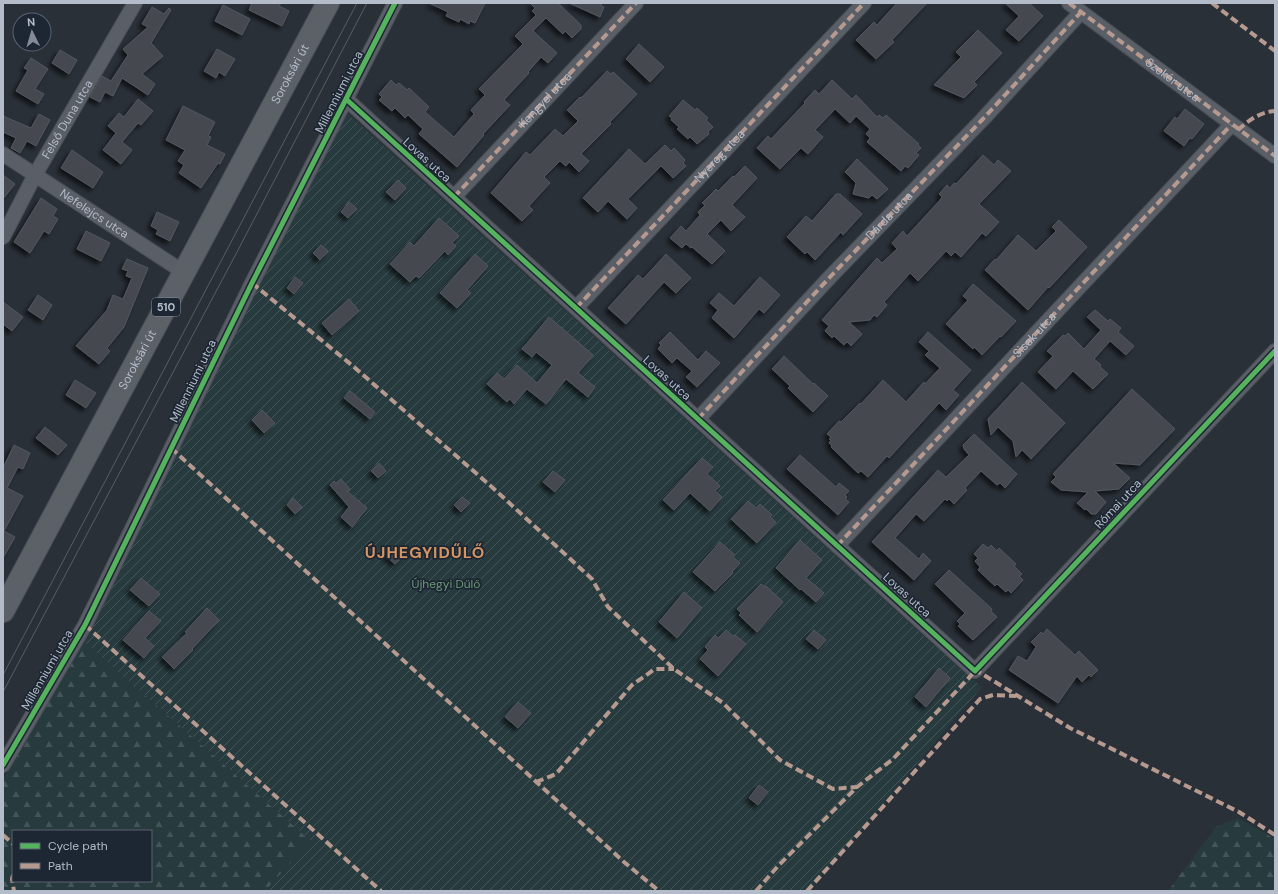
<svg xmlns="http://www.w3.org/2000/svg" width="1278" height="894" font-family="'DM Sans',sans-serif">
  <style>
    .forest { fill: url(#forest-firs); fill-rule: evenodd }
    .garden { fill: url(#garden-furrows) }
    .building { fill: #444950; stroke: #52575f; filter: url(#shadow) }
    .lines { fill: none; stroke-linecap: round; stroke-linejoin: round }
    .minor-casing { stroke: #484c53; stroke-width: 16 }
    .primary-casing { stroke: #484c55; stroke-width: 24 }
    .minor { stroke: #5a5e66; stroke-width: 14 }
    .primary { stroke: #5c6168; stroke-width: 22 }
    .tram { stroke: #595d64; stroke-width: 1 }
    .quiet { stroke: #b69a8f; stroke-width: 4; stroke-dasharray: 8 4; stroke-linecap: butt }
    .cycleway-casing { stroke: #1d2633; stroke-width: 8 }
    .cycleway { stroke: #56b35d; stroke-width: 5 }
    .labels { text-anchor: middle; stroke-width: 3.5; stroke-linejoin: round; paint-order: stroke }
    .shield { fill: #1d2633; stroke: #878f9c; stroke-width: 1 }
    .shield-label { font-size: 11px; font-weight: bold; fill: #b4bcc9 }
    .street-label { font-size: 12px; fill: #b4bcc9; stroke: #1d2633 }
    .park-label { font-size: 12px; fill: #6b9a76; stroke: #1d2633 }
    .district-label { font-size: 16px; font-weight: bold; letter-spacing: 1px; fill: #d59563; stroke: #1d2633 }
  </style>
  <defs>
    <pattern id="forest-firs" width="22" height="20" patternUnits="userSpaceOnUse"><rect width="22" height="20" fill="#273a3e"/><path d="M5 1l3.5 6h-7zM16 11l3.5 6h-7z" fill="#445559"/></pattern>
    <pattern id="garden-furrows" width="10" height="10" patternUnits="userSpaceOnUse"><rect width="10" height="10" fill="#273a3e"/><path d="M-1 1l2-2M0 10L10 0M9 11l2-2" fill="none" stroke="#445559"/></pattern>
    <filter id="shadow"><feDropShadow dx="-3.5" dy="3.5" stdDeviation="2" flood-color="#0009"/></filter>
  </defs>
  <rect width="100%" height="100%" fill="#2a3038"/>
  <!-- forest -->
  <path class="forest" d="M82,640L311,841L265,891H3V779ZM13,831H151V881H13Z
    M1238,818L1275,839V891H1168L1216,827Z"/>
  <!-- garden -->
  <path class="garden" d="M345,111L958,667L982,687L809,891H265L311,841L82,640Z"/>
  <!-- building -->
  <path class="building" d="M252,3H281L279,6L289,11L282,26L249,10Z
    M429,3H485L475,23L470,21L469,24L460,19L459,22L446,16L448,12Z
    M530,3H558L581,25V29L572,38L565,31L563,34L546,18L533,31L557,53L548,63L541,57L528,72L529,73L504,100L510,105L483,134L484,135L457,167L419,134L423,129L408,115L405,118L395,108L392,111L379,100L382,97L379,94L391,80L396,85L399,83L407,90L409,88L429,107L425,112L454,137L474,114L471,110L485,95L479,89L523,44L515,36L536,15L532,11L535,8Z
    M569,3H602L601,6L604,7L600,17Z
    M897,3H927L892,40L894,42L876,59L856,40L874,22L877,25Z
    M1005,3H1029L1043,16L1019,41L1006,30L1019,16Z
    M223,5L250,19L242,35L215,21Z
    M152,7L164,14L169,8L171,10L151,43L163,56L142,74L155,84L148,95L122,78L113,96L105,92L100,102L90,97L102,76L111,81L128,55L123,49L148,27L142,24Z
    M978,30L1002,53L974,82L977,85L964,98L934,85L961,57L956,52Z
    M639,44L664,67L650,82L626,59Z
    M217,49L235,59L225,76L219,72L216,78L204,71Z
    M60,50L77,60L69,74L52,63Z
    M31,58L48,69L35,89L44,94L38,104L16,91L28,70L24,68Z
    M607,71L611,74L613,72L637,94L610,122L611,124L581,154L589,161L579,172L569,162L566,166L560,161L544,177L550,183L529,206L533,210L522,221L491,193L526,152L530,155L555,129L563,136L578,121L567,110L580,97L581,98Z
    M832,80L852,99L856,95L877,117L879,115L883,118L886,115L919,144L918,145L921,148L916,153L919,155L908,168L905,166L901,171L867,142L870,138L866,134L870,129L856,116L850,123L835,109L815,130L823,137L808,154L801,148L780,169L757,148L768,136L771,139L805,103L804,102L815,90L819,94Z
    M138,99L153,111L141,125L138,123L122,142L132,150L121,164L103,150L116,133L108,126L119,113L124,117Z
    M683,100L695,110L697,108L708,118L706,120L713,127L708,132L709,134L697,144L690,137L688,139L677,129L679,127L671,120L672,118L669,116Z
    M183,106L215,122L208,136L211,137L207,145L225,154L220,164L218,163L201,188L179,173L184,165L178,161L185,150L166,140Z
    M1185,109L1204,124L1192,139L1190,138L1184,146L1164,131L1175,117L1177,119Z
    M39,114L50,120L36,146L27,141L20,153L11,148L16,138L3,132V116L31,128Z
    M665,145L671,151L674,148L685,160L683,163L686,166L673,178L661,166L628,199L637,208L627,219L608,201L598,212L583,198L629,149L645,164Z
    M72,150L103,172L93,188L61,168Z
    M983,155L994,165L998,160L1011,171L979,204L999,222L986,236L982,233L961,257L955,252L951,256L946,251L918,281L910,273L884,302L887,305L877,317L874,315L870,320L849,322L862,334L851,346L847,342L844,345L834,336L832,338L825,331L829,326L822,320L877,258L882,263L897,249L892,243L903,231L907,236L940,200L942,197L939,194L947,185L950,188L954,183L956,184Z
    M857,159L888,189L877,199L872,195L869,198L853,194L856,183L845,172Z
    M745,166L757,178L732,205L745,217L731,231L721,220L707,234L725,251L712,264L692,247L691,248L686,244L682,248L670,238L681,226L686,231L700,215L698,212L705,205L702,203L716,189L718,191L733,176L734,177Z
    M3,175L15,184L3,199Z
    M398,180L406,188L395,200L386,192Z
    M836,194H840L862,214L843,235L841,232L815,260L807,252L805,254L787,237L806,216L812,221Z
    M41,198L57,209L53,216L58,219L49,234L44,231L30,253L14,242Z
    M349,202L357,209L348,218L341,212Z
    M157,212L179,222L170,241L156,234L158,230L151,226Z
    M439,218L459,236L452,243L456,246L448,255L445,251L419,278L416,276L410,282L390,264L410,242L414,246Z
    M1059,220L1087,247L1049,288L1048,287L1028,310L985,270L995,259L996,260L1018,235L1036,251L1056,231L1052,227Z
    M86,231L110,243L101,261L77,249Z
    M321,245L328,251L320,260L313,253Z
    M475,254L488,266L467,290L471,293L457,308L440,293Z
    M666,254L691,278L676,293L664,282L626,324L608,308L638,275L643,279Z
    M127,259L148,268L124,327L107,348L110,351L99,364L76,346L107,310L113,295L123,299L132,278L126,276L128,271L122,269Z
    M295,277L303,283L294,294L287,288Z
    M760,277L780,295L764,313L759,309L734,338L712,318L718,310L710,303L719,293L734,306Z
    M973,284L1016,321L1001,337L1000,336L982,355L974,347L973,349L946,324L968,300L963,296Z
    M38,295L52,305L43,320L28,310Z
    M349,299L359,311L332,335L322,323Z
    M3,302L23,317L12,331L3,324Z
    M1095,310L1108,321L1110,319L1121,328L1118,332L1134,346L1126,355L1110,341L1094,359L1101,365L1100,367L1108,374L1093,389L1073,371L1056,389L1038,372L1053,356L1047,351L1063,335L1065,336L1068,333L1084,349L1101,330L1087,317Z
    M549,317L593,355L578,373L595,387L588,397L566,379L546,404L527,389L514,404L510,399L507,402L487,384L497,373L504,379L517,365L537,383L552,365L536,352L532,357L522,349Z
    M670,332L698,360L706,351L720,363L697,387L686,377L692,371L677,358L672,363L658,349L661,345L659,343Z
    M928,332L971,370L953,390L959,395L946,410L939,403L889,458L887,456L868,477L861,471L858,473L831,447L832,446L829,443L831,440L829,439L831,437L827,434L839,421L841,422L860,403L861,404L883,380L906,402L924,382L925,384L940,368L925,355L929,351L919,342Z
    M784,356L813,384L814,383L828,396L813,412L788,388L790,386L772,369Z
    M75,380L96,393L86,408L66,395Z
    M1022,382L1065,423L1031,459L1022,450L1016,457L1013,441L998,427L991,435L988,419Z
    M1132,389L1175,429L1140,465L1113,463L1130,478L1119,489L1095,491L1106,502L1096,514H1091L1086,509L1085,510L1077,503L1088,492L1061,490L1051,482L1056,477L1053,474Z
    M350,391L375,412L370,419L344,398Z
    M262,410L275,423L264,433L252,420Z
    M45,427L67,445L58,455L36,438Z
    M974,434L1017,474L1005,488L1000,483L997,485L981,471L965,488L967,490L954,504L949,499L947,501L945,499L924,521L916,514L895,538L919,559L923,553L931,561L914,580L872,542L938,470L946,477L969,455L964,449L963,445Z
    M14,445L30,453L23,469L18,467L7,488L23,496L4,531L15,537L3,558V468Z
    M800,455L836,487L839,483L849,491L845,495L847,497L845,499L849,502L838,515L787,469Z
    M702,458L713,467L707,474L720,486L715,491L722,497L710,511L690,493L674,510L663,500Z
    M379,463L386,471L378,478L371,471Z
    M553,471L565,480L555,492L543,482Z
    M341,479L350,489L347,491L367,508L352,527L341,517L349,507L330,485L334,481L336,483Z
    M462,497L470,503L461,512L454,505Z
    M293,498L302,507L295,514L287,505Z
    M748,501L756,508L760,504L772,515L770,517L776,522L757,543L731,519Z
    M800,540L822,560L806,578L824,593L816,602L801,589L800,590L776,568Z
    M720,542L735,555L733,557L740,563L732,572L733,573L715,591L693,572Z
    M983,544L988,548L991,545L997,551L999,548L1016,564L1014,566L1022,574L1019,576L1023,580L1011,593L1008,590L1006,592L997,584L995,586L978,570L980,567L975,561L978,558L974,554Z
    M394,548L403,556L395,564L386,556Z
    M949,570L992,609L991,611L997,617L973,640L958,626L960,624L957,621L965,613L935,584Z
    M141,578L160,594L149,606L130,590Z
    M761,584L765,587L766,586L783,602L757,632L739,615L741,613L737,609Z
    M684,592L702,608L677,638L659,622Z
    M207,608L219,620L192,649L193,650L174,669L162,657L187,633L185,632Z
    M149,611L161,621L145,638L154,646L144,658L123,640Z
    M1047,629L1075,655L1079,651L1098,670L1091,677L1089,675L1082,682L1077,676L1058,703L1009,670L1018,656L1027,661L1036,647L1031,642L1041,632L1043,634Z
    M726,630L733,636L735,635L746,644L718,676L700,659L708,650L705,647L715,635L718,638Z
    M814,630L826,640L818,649L806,639Z
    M939,668L950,678L926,707L915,697Z
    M518,702L531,713L518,728L505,717Z
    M759,785L768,792L758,805L749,798Z"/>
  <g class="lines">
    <defs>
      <g id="minor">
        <path d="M1069,3L1275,156"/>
        <path d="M346,99L975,671L1275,351"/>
        <path id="s1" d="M3,154L185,273"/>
        <path d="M454,197L636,3"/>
        <path id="s2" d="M3,237L35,175L135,3"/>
        <path d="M576,308L864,3"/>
        <path id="s3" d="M698,419L830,277L983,119L1081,12"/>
        <path d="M837,546L1231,125"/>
        <path d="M3,765L85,625L252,283L395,3"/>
      </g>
      <g id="primary">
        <path id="s4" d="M3,611L328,3"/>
      </g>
    </defs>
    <!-- minor casing -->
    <use href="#minor" class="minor-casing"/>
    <!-- primary casing -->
    <use href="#primary" class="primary-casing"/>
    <!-- minor -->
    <use href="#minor" class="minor"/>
    <!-- primary -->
    <use href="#primary" class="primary"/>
    <!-- tram -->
    <path class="tram" d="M3,675L357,3
      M3,692L237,252L367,3"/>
    <!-- quiet -->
    <g class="quiet">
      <path id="s5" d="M1069,3L1275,156"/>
      <path d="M1212,3L1275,51"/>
      <path d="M1238,130C1249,120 1260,112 1275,111"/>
      <path id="s6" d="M454,197L636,3"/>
      <path d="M252,283L354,367L493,488L592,579L608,607L674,669L723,703L780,760L833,789L857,787"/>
      <path id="s7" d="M576,308L864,3"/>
      <path d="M698,419L830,277L983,119L1081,12"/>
      <path d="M171,448L624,862L659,891"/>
      <path id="s8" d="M837,546L1231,125"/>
      <path d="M85,625L381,891"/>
      <path d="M974,669L1070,728L1239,812L1275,835"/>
      <path d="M536,782L556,774L632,685L655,669H674"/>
      <path d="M3,835L13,844"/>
      <path d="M13,875L12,879L14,891"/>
      <path d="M756,891L779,865L857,787L893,759L977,669"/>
      <path d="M807,891L980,699L993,695L1016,696"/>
    </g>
    <defs>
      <path id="cycleway" d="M346,99L975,671L1275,351
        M3,765L85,625L252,283L395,3"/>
    </defs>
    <!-- cycleway casing -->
    <use href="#cycleway" class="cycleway-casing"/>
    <!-- cycleway -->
    <use href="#cycleway" class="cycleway"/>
  </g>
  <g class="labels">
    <!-- shield labels -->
    <rect class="shield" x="152" y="298" width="28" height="18" rx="3"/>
    <g class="shield-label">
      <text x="166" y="311">510</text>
    </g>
    <!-- street labels -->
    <g class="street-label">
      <text dy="4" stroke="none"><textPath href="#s4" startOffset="609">Soroksári út</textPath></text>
      <text dy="4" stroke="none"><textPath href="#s5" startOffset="129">Szekér utca</textPath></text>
      <text transform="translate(339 92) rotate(-63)" y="4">Millenniumi utca</text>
      <text dy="4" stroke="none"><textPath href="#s6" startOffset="133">Kengyel utca</textPath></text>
      <text dy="4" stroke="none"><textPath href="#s2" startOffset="134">Felső Duna utca</textPath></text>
      <text dy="4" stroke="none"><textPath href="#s7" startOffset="209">Nyereg utca</textPath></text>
      <text transform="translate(427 160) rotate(42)" y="4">Lovas utca</text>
      <text dy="4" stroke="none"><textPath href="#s1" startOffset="109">Nefelejcs utca</textPath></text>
      <text dy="4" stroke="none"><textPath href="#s3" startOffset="279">Dárda utca</textPath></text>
      <text dy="4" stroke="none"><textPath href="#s8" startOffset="289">Sisak utca</textPath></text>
      <text dy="4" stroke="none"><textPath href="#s4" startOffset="285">Soroksári út</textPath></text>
      <text transform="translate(667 378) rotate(42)" y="4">Lovas utca</text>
      <text transform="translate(193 381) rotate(-64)" y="4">Millenniumi utca</text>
      <text transform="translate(1118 504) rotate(-47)" y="4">Római utca</text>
      <text transform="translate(907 595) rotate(42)" y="4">Lovas utca</text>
      <text transform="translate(47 670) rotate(-60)" y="4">Millenniumi utca</text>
    </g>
    <!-- park labels -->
    <g class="park-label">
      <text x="446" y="588">Újhegyi Dűlő</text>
    </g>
    <!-- district labels -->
    <g class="district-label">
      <text x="425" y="558">ÚJHEGYIDŰLŐ</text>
    </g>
  </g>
  <!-- border -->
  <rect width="1278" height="894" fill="none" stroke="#b4bcc9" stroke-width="8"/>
  <!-- legend -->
  <rect x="12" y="830" width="140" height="52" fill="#1d2633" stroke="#59626f"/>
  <rect x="20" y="843" width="20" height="6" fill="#56b35d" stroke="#59626f"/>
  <text x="48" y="850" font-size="12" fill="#b4bcc9">Cycle path</text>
  <rect x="20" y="863" width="20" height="6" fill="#b69a8f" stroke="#59626f"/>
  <text x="48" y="870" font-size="12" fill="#b4bcc9">Path</text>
  <!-- north arrow -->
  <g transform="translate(32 32) rotate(355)"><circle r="19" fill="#1d2633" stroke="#59626f"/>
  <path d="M0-3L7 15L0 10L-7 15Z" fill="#848b96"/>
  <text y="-6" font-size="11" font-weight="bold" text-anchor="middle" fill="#b4bcc9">N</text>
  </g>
</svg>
